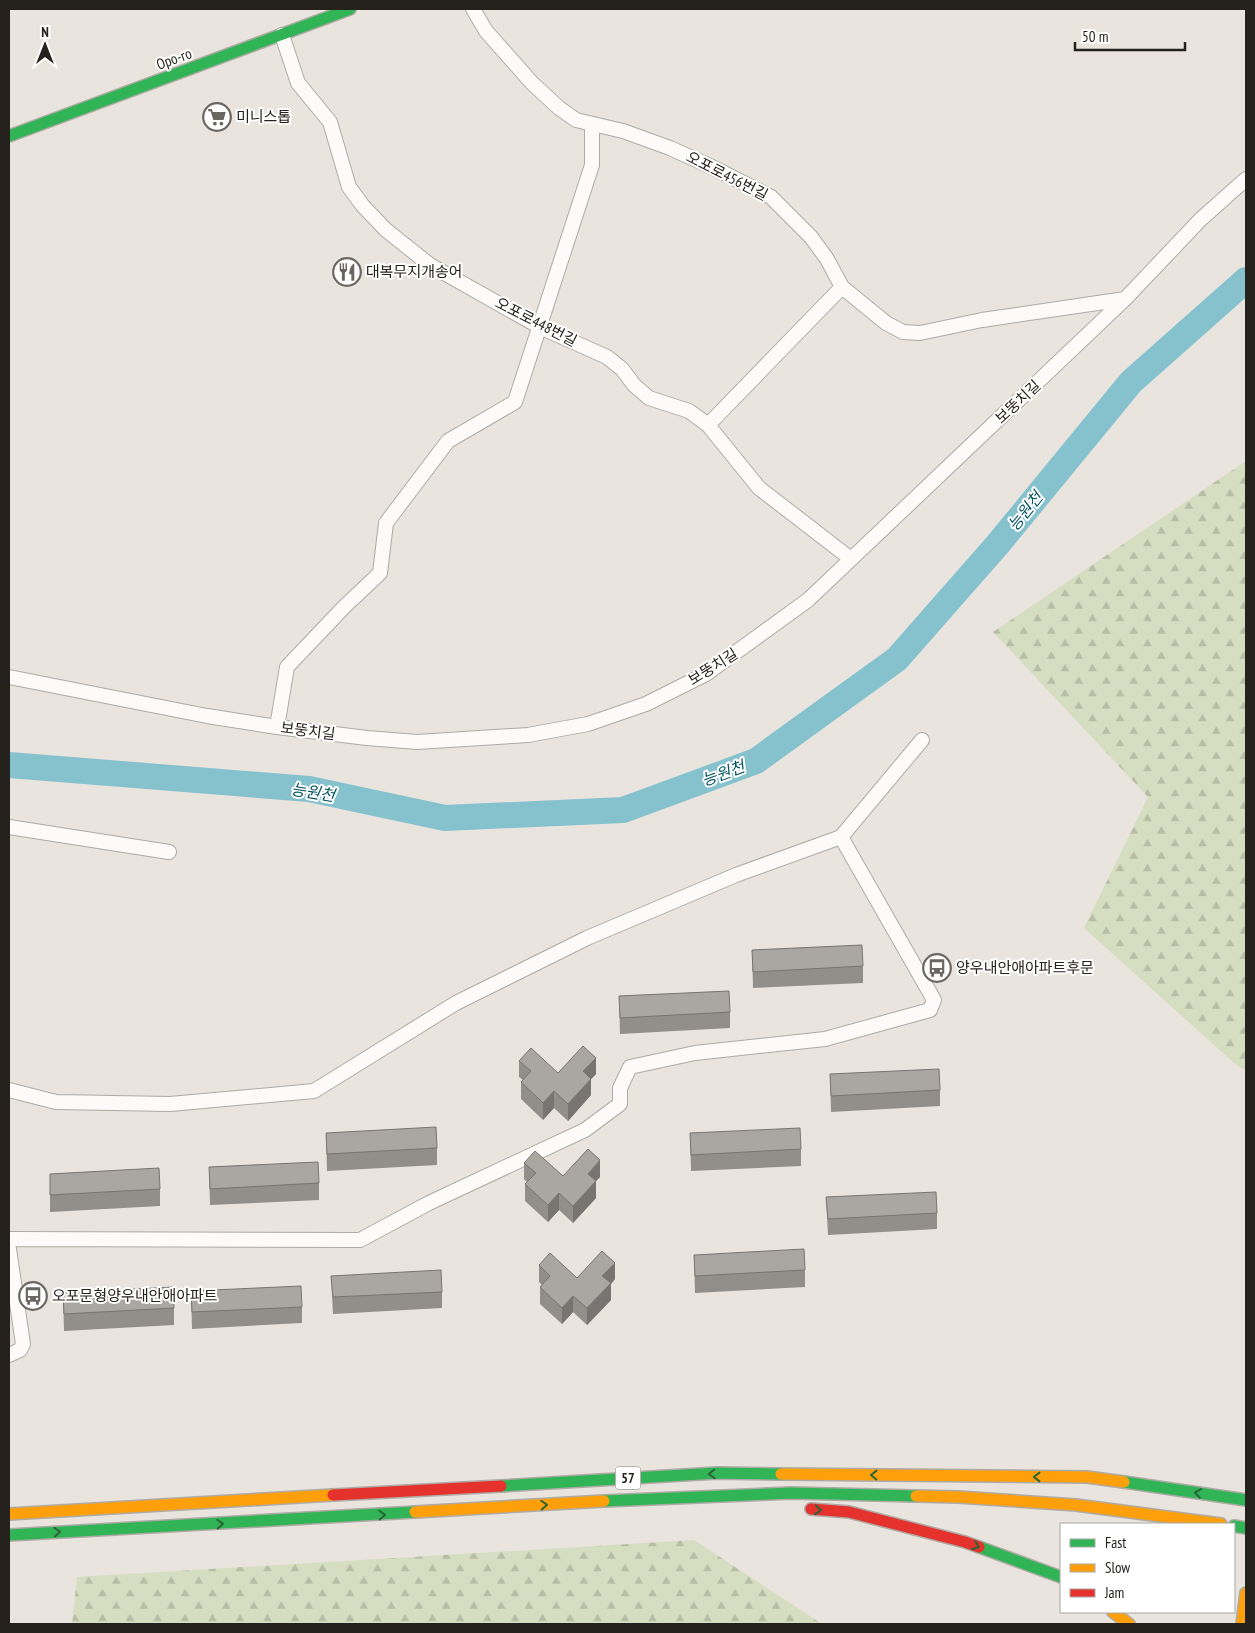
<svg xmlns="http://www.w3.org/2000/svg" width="1255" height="1633" font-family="'PT Sans Narrow','Noto Sans KR',sans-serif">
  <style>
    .forest { fill: url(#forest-firs) }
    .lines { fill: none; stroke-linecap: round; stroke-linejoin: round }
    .river { stroke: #86c2ce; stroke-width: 26 }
    .street-casing { stroke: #aeaaa5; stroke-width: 16 }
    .fast-casing { stroke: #aeaaa5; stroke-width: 14 }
    .slow-casing { stroke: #aeaaa5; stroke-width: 14 }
    .jam-casing { stroke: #aeaaa5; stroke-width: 14 }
    .street { stroke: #fcfbfa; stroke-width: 14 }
    .fast { stroke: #30b455; stroke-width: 11 }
    .slow { stroke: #ff9f0a; stroke-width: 11 }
    .jam { stroke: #e5322d; stroke-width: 11 }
    .wall { fill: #928f8b }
    .shaded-wall { fill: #777471 }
    .building { fill: #aaa6a2; stroke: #777471 }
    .oneway { stroke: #2a6437 }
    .labels { text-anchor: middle; stroke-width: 4; stroke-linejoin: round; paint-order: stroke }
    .shield { fill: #fff; stroke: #666462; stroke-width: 1 }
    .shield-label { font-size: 14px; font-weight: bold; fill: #25221e }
    .street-label { font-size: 15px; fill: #25221e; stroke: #fff }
    .poi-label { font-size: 15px; fill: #25221e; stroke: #fff; text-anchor: start }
    .water-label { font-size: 16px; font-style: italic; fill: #005361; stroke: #fff }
  </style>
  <defs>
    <pattern id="forest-firs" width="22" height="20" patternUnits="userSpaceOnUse" patternTransform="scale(1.25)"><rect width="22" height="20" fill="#d6dec2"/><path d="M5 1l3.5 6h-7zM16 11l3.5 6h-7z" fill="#b8bea6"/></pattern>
  </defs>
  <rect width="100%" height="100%" fill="#e9e4de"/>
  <!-- forest -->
  <path class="forest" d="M1246,461V1071L1234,1063L1084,928L1148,797L993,632Z
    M694,1540L822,1624H72L77,1577Z"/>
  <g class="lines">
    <!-- river -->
    <path class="river" d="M9,765L309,789L445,818L623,810L756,761L897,659L998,544L1131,382L1246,280"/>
    <defs>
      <path id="street" d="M473,9L486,31L532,83L559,108L576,120L623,131L670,148L712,167L771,197L811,237L827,259L842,287L886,323L903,332L920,333L982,320L1125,299
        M282,35L298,83L330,122L349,187L363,206L386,230L430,265L540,327L607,357L622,369L634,385L649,398L689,411L708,425L759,488L851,559
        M708,425L842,287
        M9,677L207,716L277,727L367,738L417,742L528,735L588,724L646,704L706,674L808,600L1125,299L1201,219L1246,179
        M277,727L287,667L344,607L380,573L386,523L448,441L515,402L592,165V125
        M9,827L169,852
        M9,1090L56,1102L170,1104L314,1091L456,1003L587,938L736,875L841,837L922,740
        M9,1239L360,1240L429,1203L585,1130L620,1104V1088L630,1067L695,1053L825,1039L930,1010L934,1000L841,837
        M9,1249L23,1344L20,1350L9,1355"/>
      <path id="fast" d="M9,136L350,9
        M1124,1482L1246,1500
        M501,1486L717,1473L781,1474
        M604,1501L791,1493L916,1496
        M1234,1526L1246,1528
        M9,1535L415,1512
        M979,1547L1061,1577"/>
      <path id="slow" d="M781,1474L1087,1477L1124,1482
        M916,1496L958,1497L1076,1505L1221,1524
        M415,1512L604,1501
        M9,1514L333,1495
        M1113,1612L1129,1624
        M1242,1624L1246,1593"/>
      <path id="jam" d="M333,1495L501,1486
        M811,1509L849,1512L965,1542L979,1547"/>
    </defs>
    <!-- street casing -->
    <use href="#street" class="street-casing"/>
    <!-- fast casing -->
    <use href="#fast" class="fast-casing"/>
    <!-- slow casing -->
    <use href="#slow" class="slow-casing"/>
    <!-- jam casing -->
    <use href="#jam" class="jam-casing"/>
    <!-- street -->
    <use href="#street" class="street"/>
    <!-- fast -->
    <use href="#fast" class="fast"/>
    <!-- slow -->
    <use href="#slow" class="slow"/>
    <!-- jam -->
    <use href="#jam" class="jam"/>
  </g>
  <!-- wall -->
  <path class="wall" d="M752,950L863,966V983L753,988Z
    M619,996L730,1012V1028L620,1034Z
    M519,1061L558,1073L596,1074L591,1079V1095L568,1121L554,1108L543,1120L521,1099V1082L523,1080L519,1077Z
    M830,1074L940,1090V1106L831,1112Z
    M326,1133L437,1148V1165L327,1171Z
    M690,1133L801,1149V1166L691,1171Z
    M524,1163L563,1176L600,1177L596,1181V1198L573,1223L559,1210L548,1222L525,1201V1184L527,1182L524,1179Z
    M209,1167L319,1183V1200L210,1205Z
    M50,1174L160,1189V1206L50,1212Z
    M826,1197L937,1213V1229L828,1235Z
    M694,1255L805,1270V1287L695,1293Z
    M539,1265L577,1278L615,1279L611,1284V1300L587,1325L573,1312L562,1324L540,1304V1287L542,1285L539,1282Z
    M331,1276L442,1292V1308L333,1314Z
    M191,1291L302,1307V1323L192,1329Z
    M63,1293L174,1308V1325L64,1331Z"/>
  <!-- shaded-wall -->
  <path class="shaded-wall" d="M596,1058V1074L591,1079V1095L568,1121V1104L583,1071Z
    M554,1091V1108L543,1120V1103Z
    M600,1160V1177L596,1181V1198L573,1223V1206L588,1174Z
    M559,1193V1210L548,1222V1205Z
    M615,1263V1279L611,1284V1300L587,1325V1308L602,1276Z
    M573,1296V1312L562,1324V1308Z"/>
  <!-- building -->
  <path class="building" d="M862,945L863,966L753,972L752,950Z
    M729,991L730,1012L620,1018L619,996Z
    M583,1046L596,1058L583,1071L591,1079L568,1104L554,1091L543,1103L521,1082L531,1071L519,1061L531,1048L558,1073Z
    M939,1069L940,1090L831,1096L830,1074Z
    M436,1127L437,1148L327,1154L326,1133Z
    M800,1128L801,1149L691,1155L690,1133Z
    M588,1149L600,1160L588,1174L596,1181L573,1206L559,1193L548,1205L525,1184L536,1173L524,1163L535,1151L563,1176Z
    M318,1162L319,1183L210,1189L209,1167Z
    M159,1168L160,1189L50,1195V1174Z
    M936,1192L937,1213L828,1219L826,1197Z
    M804,1249L805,1270L695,1276L694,1255Z
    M602,1251L615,1263L602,1276L611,1283L587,1308L573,1296L562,1308L540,1287L550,1276L539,1265L550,1253L577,1278Z
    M441,1270L442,1292L333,1297L331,1276Z
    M301,1286L302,1307L192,1312L191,1291Z
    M173,1287L174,1308L64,1314L63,1293Z"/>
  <!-- one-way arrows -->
  <defs><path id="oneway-chevron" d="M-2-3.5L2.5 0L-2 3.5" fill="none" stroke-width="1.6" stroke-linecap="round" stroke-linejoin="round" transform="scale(1.25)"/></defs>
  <g class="oneway">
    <use href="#oneway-chevron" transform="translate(712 1474) rotate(178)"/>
    <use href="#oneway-chevron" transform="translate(874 1475) rotate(-179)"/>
    <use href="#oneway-chevron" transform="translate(1037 1477) rotate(-180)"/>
    <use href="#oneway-chevron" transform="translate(1198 1493) rotate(-172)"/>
    <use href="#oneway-chevron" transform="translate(544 1505) rotate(-3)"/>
    <use href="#oneway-chevron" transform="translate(818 1510) rotate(5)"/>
    <use href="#oneway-chevron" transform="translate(382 1515) rotate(-3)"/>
    <use href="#oneway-chevron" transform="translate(220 1524) rotate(-3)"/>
    <use href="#oneway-chevron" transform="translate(57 1532) rotate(-3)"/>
    <use href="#oneway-chevron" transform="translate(976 1546) rotate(20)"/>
  </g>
  <!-- icons -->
  <defs>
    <symbol id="supermarket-ring" viewBox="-11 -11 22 22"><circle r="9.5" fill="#fff" stroke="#6a6661" stroke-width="1.5"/><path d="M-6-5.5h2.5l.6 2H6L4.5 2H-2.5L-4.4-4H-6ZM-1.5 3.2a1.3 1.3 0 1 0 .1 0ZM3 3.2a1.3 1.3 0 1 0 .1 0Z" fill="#6a6661"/></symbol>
    <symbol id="restaurant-ring" viewBox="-11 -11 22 22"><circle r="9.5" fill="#fff" stroke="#6a6661" stroke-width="1.5"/><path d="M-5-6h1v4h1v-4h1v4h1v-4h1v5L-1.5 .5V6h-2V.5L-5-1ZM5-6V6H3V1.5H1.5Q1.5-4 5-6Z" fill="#6a6661"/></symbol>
    <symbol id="bus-ring" viewBox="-11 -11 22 22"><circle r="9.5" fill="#fff" stroke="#6a6661" stroke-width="1.5"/><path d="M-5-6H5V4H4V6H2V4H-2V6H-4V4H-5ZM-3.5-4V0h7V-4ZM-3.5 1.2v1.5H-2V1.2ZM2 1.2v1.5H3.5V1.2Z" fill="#6a6661"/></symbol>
  </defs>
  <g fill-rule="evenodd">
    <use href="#supermarket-ring" x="201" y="101" width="32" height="32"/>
    <use href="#restaurant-ring" x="331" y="256" width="32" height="32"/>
    <use href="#bus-ring" x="921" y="952" width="32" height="32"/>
    <use href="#bus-ring" x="17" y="1280" width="32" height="32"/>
  </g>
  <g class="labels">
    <!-- shield labels -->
    <rect class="shield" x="615.5" y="1466.5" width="25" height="23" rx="4"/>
    <g class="shield-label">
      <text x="628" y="1483">57</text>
    </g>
    <!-- street labels -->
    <g class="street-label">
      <text transform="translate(174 59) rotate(-20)" y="5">Opo-ro</text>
      <text transform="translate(727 176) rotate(27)" y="5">오포로456번길</text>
      <text transform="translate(536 322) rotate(27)" y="5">오포로448번길</text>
      <text transform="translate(1018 402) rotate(-43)" y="5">보뚱치길</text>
      <text transform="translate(713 667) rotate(-32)" y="5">보뚱치길</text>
      <text transform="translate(308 731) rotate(7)" y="5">보뚱치길</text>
    </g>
    <!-- poi labels -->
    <g class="poi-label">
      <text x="236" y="122">미니스톱</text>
      <text x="366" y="277">대복무지개송어</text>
      <text x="956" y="973">양우내안애아파트후문</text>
      <text x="52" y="1301">오포문형양우내안애아파트</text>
    </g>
    <!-- water labels -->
    <g class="water-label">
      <text transform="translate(1025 511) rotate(-51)" y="6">능원천</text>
      <text transform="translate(723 773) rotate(-20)" y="6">능원천</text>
      <text transform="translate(313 792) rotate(9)" y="6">능원천</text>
    </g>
  </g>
  <!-- border -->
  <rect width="1255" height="1633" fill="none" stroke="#25221e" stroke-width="20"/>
  <!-- legend -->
  <rect x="1060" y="1523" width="175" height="90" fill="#ffffff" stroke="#a8a7a5"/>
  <rect x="1070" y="1539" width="25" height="8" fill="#30b455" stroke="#a8a7a5"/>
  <text x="1105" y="1548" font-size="15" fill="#25221e">Fast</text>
  <rect x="1070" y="1564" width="25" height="8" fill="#ff9f0a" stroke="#a8a7a5"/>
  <text x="1105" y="1573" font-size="15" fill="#25221e">Slow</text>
  <rect x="1070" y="1589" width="25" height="8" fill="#e5322d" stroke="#a8a7a5"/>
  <text x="1105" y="1598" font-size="15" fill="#25221e">Jam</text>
  <!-- north arrow -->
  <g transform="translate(45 45)" stroke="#ffffff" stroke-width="4" paint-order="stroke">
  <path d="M0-4L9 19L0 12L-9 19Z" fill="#25221e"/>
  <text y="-8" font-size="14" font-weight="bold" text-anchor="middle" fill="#25221e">N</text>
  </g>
  <!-- scale -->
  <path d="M1075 42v8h110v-8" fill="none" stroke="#25221e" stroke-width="2.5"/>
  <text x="1082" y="42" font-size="15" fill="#25221e" stroke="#ffffff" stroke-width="4" paint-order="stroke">50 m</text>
</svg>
